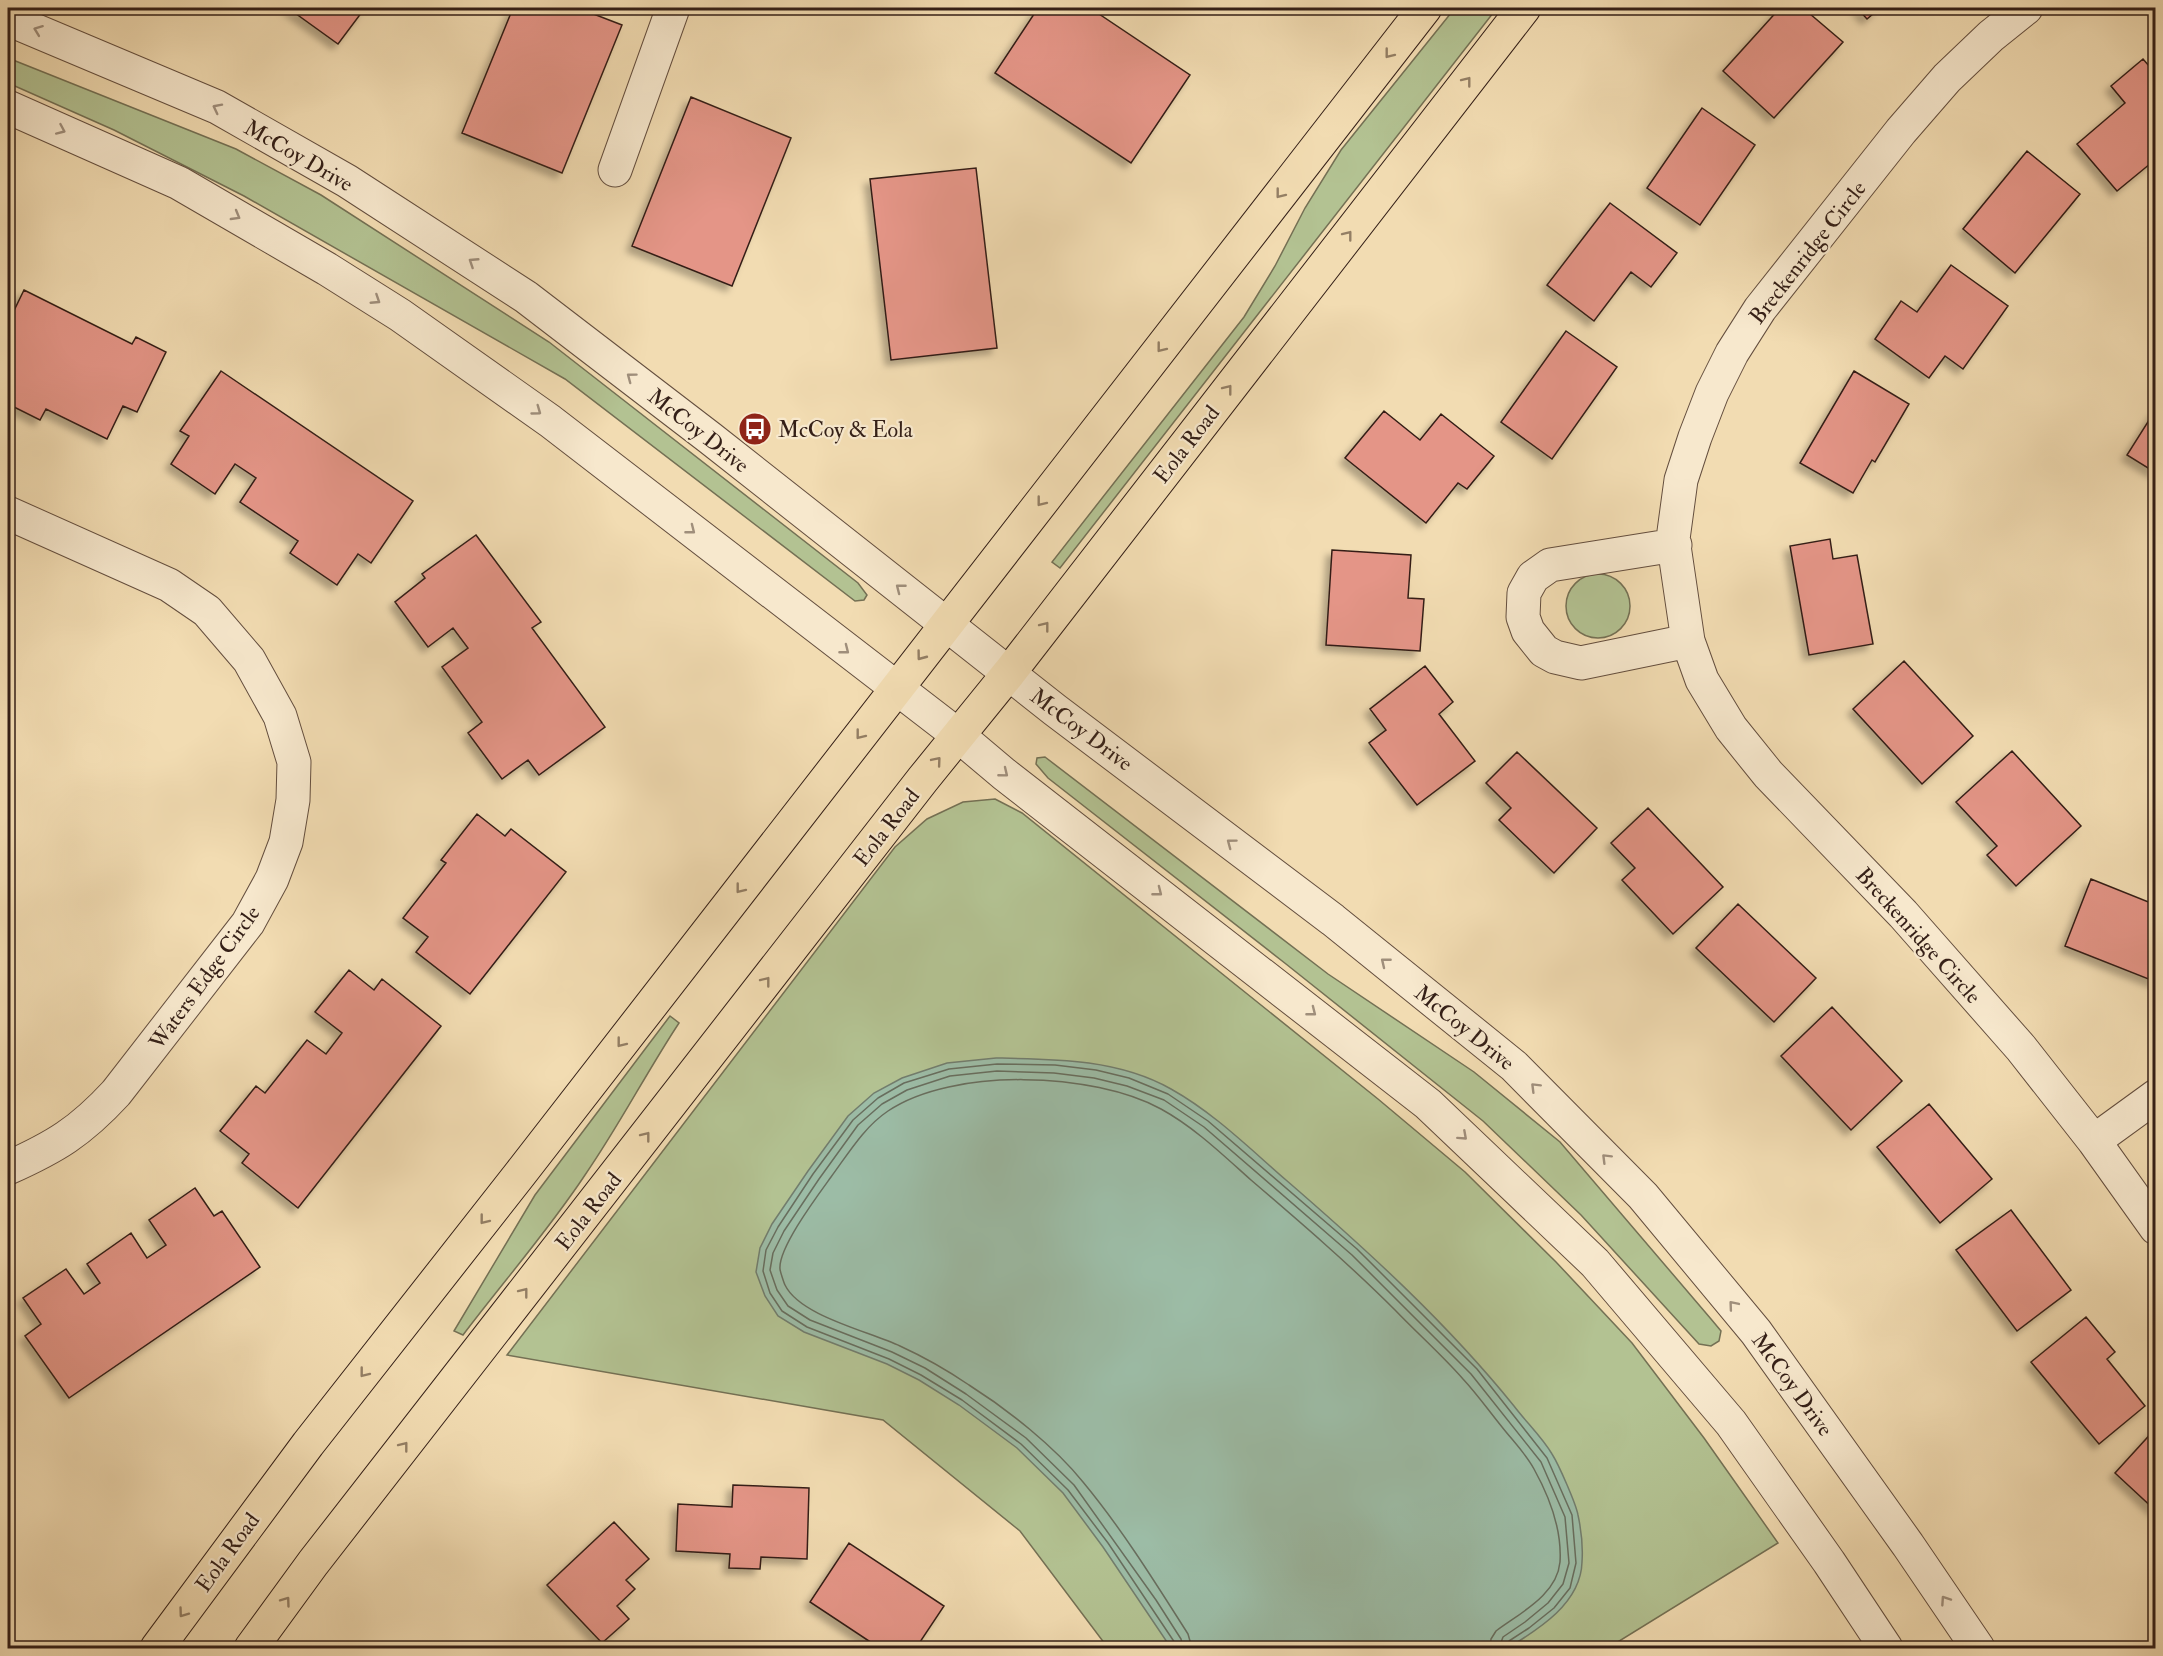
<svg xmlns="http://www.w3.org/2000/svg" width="2163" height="1656" font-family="'IM FELL Double Pica',serif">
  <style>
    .green { fill: #b3c292; stroke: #747054; stroke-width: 1.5 }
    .water { fill: #9cbca6; stroke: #727d6d; stroke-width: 1.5 }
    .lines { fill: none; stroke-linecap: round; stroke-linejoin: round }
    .shore { stroke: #686e5e; stroke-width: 1.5 }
    .building { fill: #e49587; stroke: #341f17; stroke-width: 1.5; filter: url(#shadow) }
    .minor-casing { stroke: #644e3e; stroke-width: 35 }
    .major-casing { stroke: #341f17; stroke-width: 35 }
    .minor { stroke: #f7e8cd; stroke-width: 33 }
    .major { stroke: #f2dcb2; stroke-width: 33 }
    .oneway { stroke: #9f8e7b }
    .oneway2 { stroke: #937e64 }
    .labels { text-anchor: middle; stroke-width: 4.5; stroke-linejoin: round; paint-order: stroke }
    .street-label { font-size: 22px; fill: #341f17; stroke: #f7e8cd }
    .poi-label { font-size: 22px; fill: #341f17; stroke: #f7e8cd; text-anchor: start }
  </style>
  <defs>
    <filter id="shadow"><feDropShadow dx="-5.5" dy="5.5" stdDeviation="3" flood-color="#0004"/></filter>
  </defs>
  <rect width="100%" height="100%" fill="#f2dcb2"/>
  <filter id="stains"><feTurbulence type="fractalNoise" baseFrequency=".00333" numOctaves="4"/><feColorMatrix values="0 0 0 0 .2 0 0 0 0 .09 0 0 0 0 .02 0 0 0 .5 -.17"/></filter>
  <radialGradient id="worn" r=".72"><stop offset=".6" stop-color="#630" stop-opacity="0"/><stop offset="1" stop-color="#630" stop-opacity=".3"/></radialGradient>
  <!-- green -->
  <path class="green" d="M1455,8H1497L1060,568L1052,562L1244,317L1275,266L1305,208L1341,150Z
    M8,58L236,149L321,195L549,342L858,583L867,595L864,600L855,601L565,379L244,196L114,130L8,83Z
    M1566 606a32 32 0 1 1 64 0a32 32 0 1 1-64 0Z
    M1045,757L1328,974L1474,1072L1560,1142L1711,1319L1721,1331L1719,1341L1711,1346L1699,1344L1581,1215L1483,1121L1286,964L1048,778L1036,764L1037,758Z
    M995,799L1022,813L1378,1099L1465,1172L1556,1262L1632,1343L1704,1438L1778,1543L1608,1648H1108L1020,1531L883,1420L507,1355L895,847L927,819L963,802Z
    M670,1016L679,1023C646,1073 619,1126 585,1175C548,1231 503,1282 463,1335L454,1331L535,1195Z"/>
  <!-- water -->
  <path class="water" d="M996,1058C1055,1059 1118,1059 1171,1089C1214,1113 1249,1148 1286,1180C1367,1250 1447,1323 1514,1406C1526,1422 1542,1437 1552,1454C1559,1465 1576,1504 1578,1515C1581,1529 1583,1548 1582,1562C1581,1603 1539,1629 1508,1648H1171L1103,1547L1063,1493L1017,1448L959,1405L919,1380L887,1364L804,1332L778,1316L765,1296L756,1272L760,1248L772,1224L808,1171L848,1116L874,1093L902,1078L947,1063Z"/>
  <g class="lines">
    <!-- shore -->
    <path class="shore" d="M1176,1648L1175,1643L1108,1543L1068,1490L1021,1444L962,1400L921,1375L889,1359L807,1327L782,1311L770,1293L763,1271L766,1250L778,1227L813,1174L853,1120L878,1098L904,1083L949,1069L997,1064L1055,1065L1096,1070L1129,1078L1168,1094L1208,1121L1357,1249L1477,1369L1547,1458L1572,1515L1576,1563L1570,1588L1554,1608L1529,1628L1509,1641L1506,1648
      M1183,1648L1181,1639L1156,1600L1074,1485L1026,1438L966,1394L925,1368L892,1352L810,1320L788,1306L777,1290L770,1270L773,1253L784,1231L819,1179L858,1125L882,1104L907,1090L950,1076L997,1071L1054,1073L1094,1078L1127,1086L1164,1100L1204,1127L1352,1255L1471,1374L1541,1462L1565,1517L1569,1563L1563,1584L1548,1603L1525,1622L1503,1637L1499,1648
      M1192,1648L1188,1634C1155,1582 1122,1529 1083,1482C1054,1446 1007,1409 969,1385C947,1370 924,1357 900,1346C868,1331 800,1316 785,1285C784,1283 780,1271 780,1269C778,1248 818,1195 831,1177C848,1154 864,1127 888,1111C953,1067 1094,1072 1161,1109C1194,1127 1223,1155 1251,1180C1300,1222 1349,1264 1395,1310C1417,1333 1442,1355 1463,1379C1477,1394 1489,1411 1502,1427C1513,1441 1526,1454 1534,1469C1549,1496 1562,1530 1560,1562C1557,1595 1520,1613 1496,1631L1491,1639L1490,1648"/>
  </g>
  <!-- building -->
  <path class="building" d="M288,8H365L338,44Z
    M513,8H578L622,25L562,173L462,133Z
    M1038,8H1090L1190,75L1131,163L995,73Z
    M1780,8H1803L1843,42L1774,118L1723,71Z
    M1857,8H1880L1867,19Z
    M2143,59L2156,74V159L2117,191L2077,144L2125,103L2111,86Z
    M691,97L791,138L732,286L632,246Z
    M1702,108L1755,145L1700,225L1647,188Z
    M2027,151L2080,194L2015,273L1963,229Z
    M976,168L997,348L891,360L870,179Z
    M1610,203L1677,253L1651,287L1631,272L1594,321L1547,285Z
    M1951,265L2008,306L1963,369L1945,356L1929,378L1875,339L1901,301L1917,312Z
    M24,290L132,344L136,337L166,352L137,412L123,406L107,439L46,409L40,420L8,404V323Z
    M1566,331L1617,367L1552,459L1501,422Z
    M221,371L413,501L371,563L358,554L337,585L290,553L298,541L240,502L256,478L235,464L215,494L171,464L189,436L180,431Z
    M1854,371L1909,404L1875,462L1872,460L1853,493L1800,463Z
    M2156,409V473L2127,455Z
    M1384,411L1420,440L1441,414L1494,456L1467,489L1458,483L1426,523L1345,458Z
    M476,535L541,622L532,628L605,727L539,775L528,760L502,779L468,733L482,722L442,667L468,648L453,628L428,647L395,602L425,578L422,574Z
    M1830,539L1833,559L1857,555L1873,644L1809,655L1790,546Z
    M1332,550L1411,555L1408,598L1424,599L1420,651L1326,645Z
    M1904,661L1973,736L1922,784L1853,709Z
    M1425,666L1453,702L1439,714L1475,761L1417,805L1369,743L1386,730L1370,709Z
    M2012,751L2081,826L2016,886L1987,855L1997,846L1956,802Z
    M1517,752L1597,828L1554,873L1499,820L1511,808L1486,783Z
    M1648,808L1723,887L1673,934L1622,880L1635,868L1611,843Z
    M477,814L505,836L511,829L566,872L470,994L416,952L428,937L403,918L446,863L441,860Z
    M2091,879L2156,905V982L2065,946Z
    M1738,904L1816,978L1774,1022L1696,948Z
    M349,970L374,990L382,979L441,1026L298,1208L242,1163L249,1154L220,1131L256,1086L265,1093L307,1040L326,1054L342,1033L315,1012Z
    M1832,1007L1902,1081L1851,1130L1781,1056Z
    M1929,1104L1992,1179L1940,1223L1877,1147Z
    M195,1188L214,1216L222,1211L260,1267L69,1398L25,1336L41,1324L23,1298L66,1269L84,1294L100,1283L87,1264L131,1233L147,1258L166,1245L149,1220Z
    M2011,1210L2071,1290L2017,1331L1956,1250Z
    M2086,1317L2115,1352L2107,1359L2145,1406L2099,1444L2031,1362Z
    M2156,1428V1511L2115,1473Z
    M733,1485L809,1488L807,1559L761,1557L760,1569L729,1568L730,1554L676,1551L678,1504L732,1507Z
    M614,1522L649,1559L626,1580L635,1589L617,1606L629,1619L602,1643L547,1585Z
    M849,1543L944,1606L916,1648H868L872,1643L810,1602Z"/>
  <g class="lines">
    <defs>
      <path id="minor" d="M2026,8L1991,36L1947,78L1901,131L1760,309L1732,353L1712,393L1695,437L1681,480L1673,539L1688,641L1702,680L1731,728L1768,774L1903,914L2021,1048L2094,1141L2156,1228
        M8,19L217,107L347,181L526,297L710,438L1055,710L1333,920L1514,1066L1643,1196L1756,1332L1908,1545L1978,1648
        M8,107L179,183L327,269L400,315L550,421L959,736L1004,774L1428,1104L1595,1263L1731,1423L1829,1562L1886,1648
        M615,170L673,8
        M8,513L169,585L207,611L249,660L280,716L294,762L293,800L286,842L272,879L248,923L116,1093C80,1132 55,1147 8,1168
        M1675,545L1550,565L1533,577L1524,593L1523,617L1528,631L1544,651L1555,657L1581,663L1688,641
        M2094,1141L2156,1096"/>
      <path id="major" d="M157,1648L308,1444L520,1174L1425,8
        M251,1648L313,1563L923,779L1009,673L1524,8"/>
    </defs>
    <!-- minor casing -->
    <use href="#minor" class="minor-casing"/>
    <!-- major casing -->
    <use href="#major" class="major-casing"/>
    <!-- minor -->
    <use href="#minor" class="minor"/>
    <!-- major -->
    <use href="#major" class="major"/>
  </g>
  <!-- one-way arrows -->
  <defs><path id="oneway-chevron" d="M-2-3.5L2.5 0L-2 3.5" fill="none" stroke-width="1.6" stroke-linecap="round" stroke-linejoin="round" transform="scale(1.5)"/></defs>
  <g class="oneway">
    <use href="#oneway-chevron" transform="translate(38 30) rotate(-159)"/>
    <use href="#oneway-chevron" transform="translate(217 108) rotate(-153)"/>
    <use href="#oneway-chevron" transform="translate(61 130) rotate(24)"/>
    <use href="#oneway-chevron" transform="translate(236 216) rotate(30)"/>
    <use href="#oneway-chevron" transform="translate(473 262) rotate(-147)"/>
    <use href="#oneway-chevron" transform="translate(376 300) rotate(33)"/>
    <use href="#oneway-chevron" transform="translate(631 377) rotate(-143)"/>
    <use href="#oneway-chevron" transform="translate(537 411) rotate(36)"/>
    <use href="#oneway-chevron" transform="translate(691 530) rotate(38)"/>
    <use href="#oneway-chevron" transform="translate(900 588) rotate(-142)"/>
    <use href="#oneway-chevron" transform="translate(845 650) rotate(38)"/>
    <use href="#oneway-chevron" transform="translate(1004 773) rotate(39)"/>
    <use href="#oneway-chevron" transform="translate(1231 843) rotate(-143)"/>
    <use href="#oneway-chevron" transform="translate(1158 892) rotate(38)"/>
    <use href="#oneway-chevron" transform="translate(1385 962) rotate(-141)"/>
    <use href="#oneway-chevron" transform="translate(1312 1012) rotate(38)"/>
    <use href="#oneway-chevron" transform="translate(1535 1087) rotate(-135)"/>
    <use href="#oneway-chevron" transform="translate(1463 1136) rotate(42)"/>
    <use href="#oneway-chevron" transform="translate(1606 1158) rotate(-135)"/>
    <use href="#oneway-chevron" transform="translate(1733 1305) rotate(-130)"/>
    <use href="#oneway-chevron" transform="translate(1945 1600) rotate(-124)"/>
  </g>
  <g class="oneway2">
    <use href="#oneway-chevron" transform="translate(1389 54) rotate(128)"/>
    <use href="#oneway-chevron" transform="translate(1467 81) rotate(-52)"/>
    <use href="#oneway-chevron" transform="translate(1280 194) rotate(128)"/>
    <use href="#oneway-chevron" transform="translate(1348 235) rotate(-52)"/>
    <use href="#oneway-chevron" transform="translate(1161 348) rotate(128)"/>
    <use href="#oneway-chevron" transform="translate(1228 389) rotate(-52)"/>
    <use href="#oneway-chevron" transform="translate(1041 502) rotate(128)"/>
    <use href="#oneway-chevron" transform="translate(1045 626) rotate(-52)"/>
    <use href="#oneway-chevron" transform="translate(921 656) rotate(127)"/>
    <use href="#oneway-chevron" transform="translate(860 735) rotate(128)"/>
    <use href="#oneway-chevron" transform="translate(937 761) rotate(-50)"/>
    <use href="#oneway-chevron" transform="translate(740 889) rotate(128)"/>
    <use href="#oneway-chevron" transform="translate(766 981) rotate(-52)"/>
    <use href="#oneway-chevron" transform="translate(621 1043) rotate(128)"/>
    <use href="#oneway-chevron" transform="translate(646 1136) rotate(-52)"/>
    <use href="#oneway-chevron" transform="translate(484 1220) rotate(128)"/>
    <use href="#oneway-chevron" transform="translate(524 1292) rotate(-52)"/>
    <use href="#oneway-chevron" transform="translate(364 1373) rotate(128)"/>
    <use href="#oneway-chevron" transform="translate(404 1446) rotate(-52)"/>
    <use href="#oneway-chevron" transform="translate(286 1601) rotate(-54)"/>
    <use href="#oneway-chevron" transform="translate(183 1613) rotate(126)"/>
  </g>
  <!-- icons -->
  <defs>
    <symbol id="bus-disc" viewBox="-11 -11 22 22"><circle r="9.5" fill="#8f2418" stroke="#f7e8cd"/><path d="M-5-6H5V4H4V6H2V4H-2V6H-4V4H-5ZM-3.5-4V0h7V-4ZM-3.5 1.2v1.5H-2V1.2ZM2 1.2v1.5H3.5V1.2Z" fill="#fff"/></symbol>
  </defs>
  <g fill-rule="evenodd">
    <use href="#bus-disc" x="736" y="410" width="38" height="38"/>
  </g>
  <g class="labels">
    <!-- street labels -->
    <g class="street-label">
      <text transform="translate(299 155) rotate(30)" y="8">McCoy Drive</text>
      <text transform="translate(1807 252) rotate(-52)" y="8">Breckenridge Circle</text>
      <text transform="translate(699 430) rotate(38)" y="8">McCoy Drive</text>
      <text transform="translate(1186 444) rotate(-52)" y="8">Eola Road</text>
      <text transform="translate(1082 729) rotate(37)" y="8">McCoy Drive</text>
      <text transform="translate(886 827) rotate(-52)" y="8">Eola Road</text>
      <text transform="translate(1919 935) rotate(48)" y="8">Breckenridge Circle</text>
      <text transform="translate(204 977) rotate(-54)" y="8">Waters Edge Circle</text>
      <text transform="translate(1465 1027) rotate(39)" y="8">McCoy Drive</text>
      <text transform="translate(588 1211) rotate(-52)" y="8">Eola Road</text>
      <text transform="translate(1793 1384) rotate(54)" y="8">McCoy Drive</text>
      <text transform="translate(227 1552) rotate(-54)" y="8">Eola Road</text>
    </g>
    <!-- poi labels -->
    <g class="poi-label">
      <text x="778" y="437">McCoy &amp; Eola</text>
    </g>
  </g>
  <!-- margin -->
  <rect width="2163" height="1656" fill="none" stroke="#f2dcb2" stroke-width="30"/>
  <rect x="9" y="9" width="2145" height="1638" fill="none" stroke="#341f17" stroke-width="3"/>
  <rect x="15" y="15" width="2133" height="1626" fill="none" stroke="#341f17" stroke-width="1.5"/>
  <rect width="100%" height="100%" filter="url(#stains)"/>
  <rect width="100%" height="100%" fill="url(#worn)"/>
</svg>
